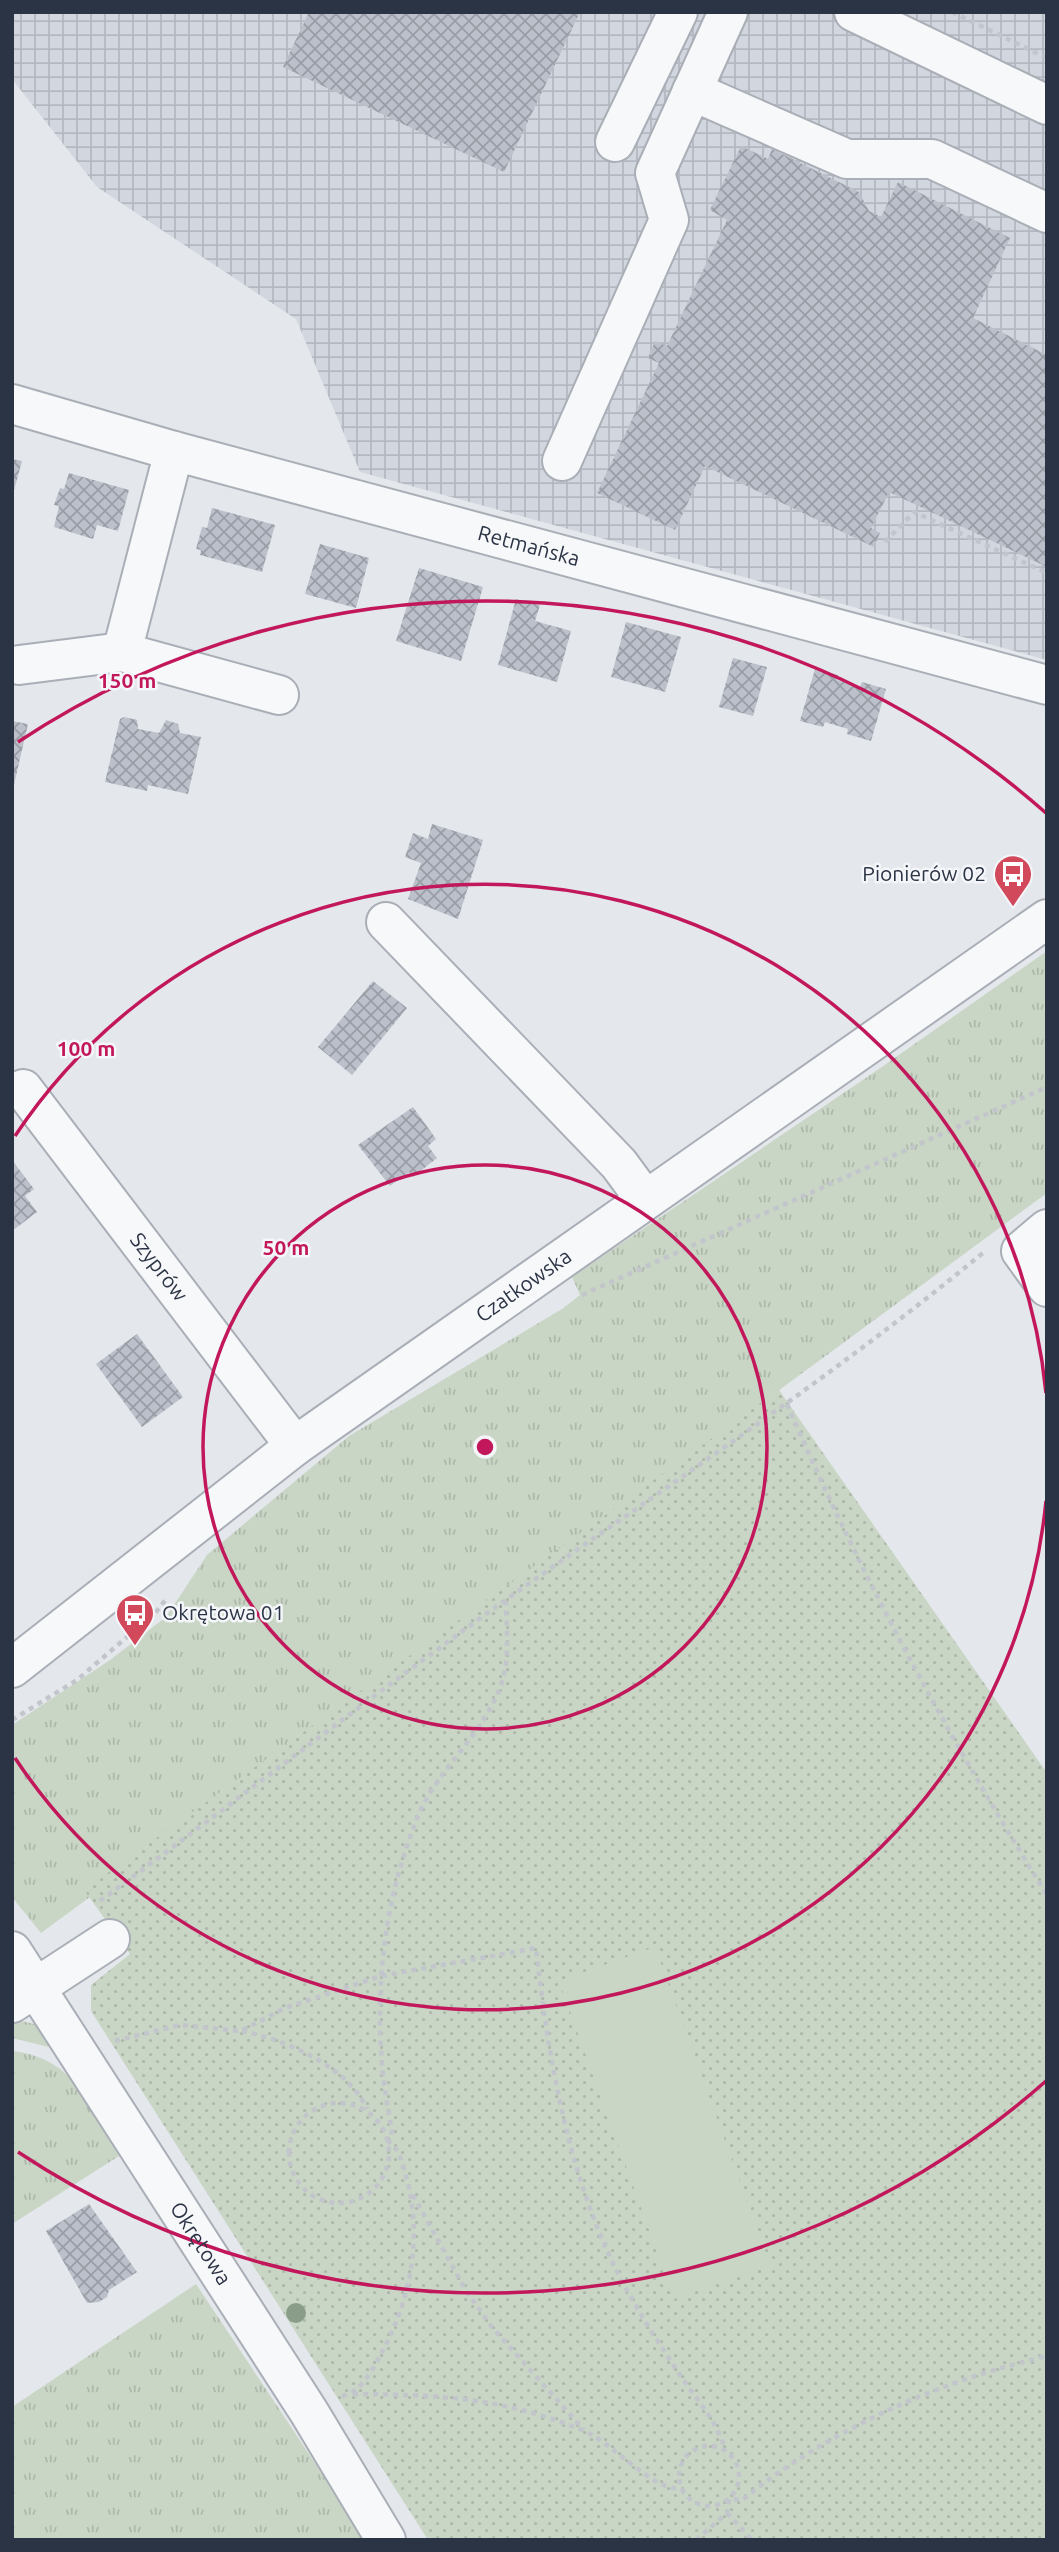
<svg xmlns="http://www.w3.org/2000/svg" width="1059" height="2552" font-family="Ubuntu,sans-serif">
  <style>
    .industrial { fill: url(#industrial-grid) }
    .grass { fill: url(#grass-tufts) }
    .park { fill: url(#park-dots) }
    .garden { fill: #c9d6c5 }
    .building { fill: url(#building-cross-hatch) }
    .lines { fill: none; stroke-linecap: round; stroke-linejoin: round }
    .minor-casing { stroke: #a9aeb7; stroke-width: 42 }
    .path { stroke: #c2c5cb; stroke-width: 4.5; stroke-dasharray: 5 5; stroke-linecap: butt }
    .minor { stroke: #f7f8fa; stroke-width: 38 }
    .tree { fill: #899d89 }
    .ring { fill: none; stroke: #c2185b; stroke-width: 3.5 }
    .labels { text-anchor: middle; stroke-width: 5; stroke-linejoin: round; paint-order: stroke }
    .street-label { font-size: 21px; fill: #2b3445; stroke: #f4f6f9 }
    .poi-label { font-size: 21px; fill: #2b3445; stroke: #f4f6f9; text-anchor: end }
    .centre { fill: #c2185b; stroke: #f4f6f9; stroke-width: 3.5 }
    .ring-label { font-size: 21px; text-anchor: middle; font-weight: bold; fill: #c2185b; stroke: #f4f6f9; stroke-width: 5; stroke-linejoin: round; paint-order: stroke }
  </style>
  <defs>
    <pattern id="industrial-grid" width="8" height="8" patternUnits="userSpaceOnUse" patternTransform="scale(1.75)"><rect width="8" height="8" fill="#d2d6de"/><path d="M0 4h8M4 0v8" fill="none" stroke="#b4b8c0"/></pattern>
    <pattern id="grass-tufts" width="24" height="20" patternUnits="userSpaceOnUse" patternTransform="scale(1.75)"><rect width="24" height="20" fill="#c9d6c5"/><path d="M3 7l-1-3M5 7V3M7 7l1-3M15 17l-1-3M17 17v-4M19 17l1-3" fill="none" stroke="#adb8ab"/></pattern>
    <pattern id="park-dots" width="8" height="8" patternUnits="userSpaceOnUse" patternTransform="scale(1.75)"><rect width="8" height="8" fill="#c9d6c5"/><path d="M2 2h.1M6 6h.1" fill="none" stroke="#adb8ab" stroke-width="1.8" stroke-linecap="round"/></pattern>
    <pattern id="building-cross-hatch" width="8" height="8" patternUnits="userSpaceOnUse" patternTransform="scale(1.75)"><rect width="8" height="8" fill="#bbc0ca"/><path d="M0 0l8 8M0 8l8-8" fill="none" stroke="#989da6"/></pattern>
  </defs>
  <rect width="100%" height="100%" fill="#e4e7ec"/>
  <!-- industrial -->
  <path class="industrial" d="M12,12H1047V660L360,472L296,319L97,187L12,79Z"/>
  <!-- grass -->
  <path class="grass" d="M1047,951V1193L41,1933L12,1897V1725L110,1660L166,1617L207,1555L349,1436L562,1309L580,1295L572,1277L876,1071Z
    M21,2021L35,2024L57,2049L12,2038V2024Z
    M12,2051C76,2058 91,2107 119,2156L12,2224Z
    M196,2284L366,2540H12V2407Z"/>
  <!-- park -->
  <path class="park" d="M779,1390L1047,1773V2540H428L91,2011V1985L130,1954L84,1890Z"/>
  <!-- garden -->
  <path class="garden" d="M655,1947L770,2265L674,2299L559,1981Z"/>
  <!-- building -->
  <path class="building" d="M309,12H580L504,172L283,67Z
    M741,146L768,159L772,149L859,192L869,211L881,217L898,182L1010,238L973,318L1047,355V567L889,492L871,528L880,533L874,547L705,466L675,530L597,493L659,363L648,358L655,341L667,346L727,220L710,210Z
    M12,459L22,461L13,494H12Z
    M69,473L129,490L118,531L97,525L93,539L54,527L59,506L54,505L60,488L64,489Z
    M212,508L275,525L262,572L200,555L201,550L196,549L202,527L207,528Z
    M320,544L369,558L356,608L305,594Z
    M419,568L483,587L461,661L396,641Z
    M516,599L540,605L535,621L571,631L557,682L498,665Z
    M626,622L681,637L665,692L611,677Z
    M733,658L767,667L753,716L719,707Z
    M815,669L838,675L837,680L860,687L862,682L886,689L871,741L847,734L848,729L825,722L823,727L800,721Z
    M124,717L137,720L138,729L159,733L166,720L178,724L180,733L201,737L188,794L148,785L147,791L105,782L120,719Z
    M12,721L28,724L13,789H12Z
    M432,824L483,840L458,919L408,899L421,863L405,857L413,833L428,839Z
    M373,981L407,1008L352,1075L318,1047Z
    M413,1107L436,1139L428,1146L437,1158L413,1177L409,1172L390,1186L358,1145Z
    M12,1160L34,1189L25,1196L37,1212L12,1231Z
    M137,1334L183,1397L142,1427L96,1364Z
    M89,2204L137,2272L109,2290L107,2297L99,2302L87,2303L46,2231Z"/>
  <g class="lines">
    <defs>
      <g id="minor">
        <path d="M854,12L1047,105"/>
        <path d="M692,91L847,159H932L1047,213"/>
        <path d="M615,142L678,12"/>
        <path id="s1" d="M12,404L174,451L1047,685"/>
        <path d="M562,461L669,220L655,173L728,12"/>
        <path d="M122,652L174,451"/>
        <path d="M19,665L122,652L279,695"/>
        <path d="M386,922L619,1164L644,1198"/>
        <path id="s2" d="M23,1089L295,1446"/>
        <path d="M1047,1229L1021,1251L1047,1287"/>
        <path id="s3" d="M12,1668L295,1446L1047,919"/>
        <path id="s4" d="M12,1951L309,2412L386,2540"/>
        <path d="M12,2003L110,1939"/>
      </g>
    </defs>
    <!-- minor casing -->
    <use href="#minor" class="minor-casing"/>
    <!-- path -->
    <path class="path" d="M952,12L1047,58
      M885,542L914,512L1047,573
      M582,1295L1047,1087
      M787,1404C862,1578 947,1735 1047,1895
      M12,1720L77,1680L156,1612L166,1599
      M100,1901C236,1801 370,1697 507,1599C668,1485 832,1378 984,1252
      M242,2031C286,2040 347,2066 367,2109
      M115,2041L180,2025L241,2031L285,2008L381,1976L536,1948C548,2054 566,2164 612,2261C630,2300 656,2339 680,2375C696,2399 719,2423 725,2451
      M289 2153a50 50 0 1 1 100 0a50 50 0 1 1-100 0Z
      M413,2195L465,2289L491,2326L584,2430
      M353,2394C440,2395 500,2397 582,2430C613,2442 650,2490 682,2489
      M342,2396C361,2392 372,2371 381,2354C412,2297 424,2232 404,2169C400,2157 399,2149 389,2142L392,2130C370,2027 378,1914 418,1816C439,1765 494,1726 505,1670C509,1649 506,1623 506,1601
      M679 2476a30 30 0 1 1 60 0a30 30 0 1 1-60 0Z
      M727,2513L752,2540
      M696,2540L727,2513L729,2499L742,2500C831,2429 936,2382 1047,2356"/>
    <!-- minor -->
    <use href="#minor" class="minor"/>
  </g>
  <!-- trees -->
  <circle class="tree" cx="296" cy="2313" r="10"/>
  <!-- distance rings -->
  <g class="ring">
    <circle cx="485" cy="1447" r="282"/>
    <path d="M1046 1501A564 564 0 0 1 15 1758M15 1136A564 564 0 0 1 1046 1393"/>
    <path d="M1046 2081A846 846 0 0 1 18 2152M18 742A846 846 0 0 1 1046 813"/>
  </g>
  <!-- icons -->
  <defs>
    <symbol id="bus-pin" viewBox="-11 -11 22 30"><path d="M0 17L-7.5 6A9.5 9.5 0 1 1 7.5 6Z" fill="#d1495b" stroke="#f4f6f9"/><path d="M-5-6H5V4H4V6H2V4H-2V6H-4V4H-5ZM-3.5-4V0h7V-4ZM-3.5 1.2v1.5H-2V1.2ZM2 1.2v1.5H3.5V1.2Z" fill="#fff"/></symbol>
  </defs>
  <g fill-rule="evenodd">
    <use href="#bus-pin" x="991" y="852" width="44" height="60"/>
    <use href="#bus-pin" x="113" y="1591" width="44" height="60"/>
  </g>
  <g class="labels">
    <!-- street labels -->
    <g class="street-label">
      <text dy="7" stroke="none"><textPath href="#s1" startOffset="536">Retmańska</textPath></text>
      <text dy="7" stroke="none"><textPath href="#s2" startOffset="224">Szyprów</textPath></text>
      <text dy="7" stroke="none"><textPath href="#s3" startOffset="639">Czatkowska</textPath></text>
      <text dy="7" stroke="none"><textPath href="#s4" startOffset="348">Okrętowa</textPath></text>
    </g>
    <!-- poi labels -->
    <g class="poi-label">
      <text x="986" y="881">Pionierów 02</text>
      <text x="162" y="1620" text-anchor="start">Okrętowa 01</text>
    </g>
  </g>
  <circle cx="485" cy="1447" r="10" class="centre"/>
  <g class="ring-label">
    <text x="127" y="688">150 m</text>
    <text x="86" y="1056">100 m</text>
    <text x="286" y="1255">50 m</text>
  </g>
  <!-- border -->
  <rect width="1059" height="2552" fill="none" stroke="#2b3445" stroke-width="28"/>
</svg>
